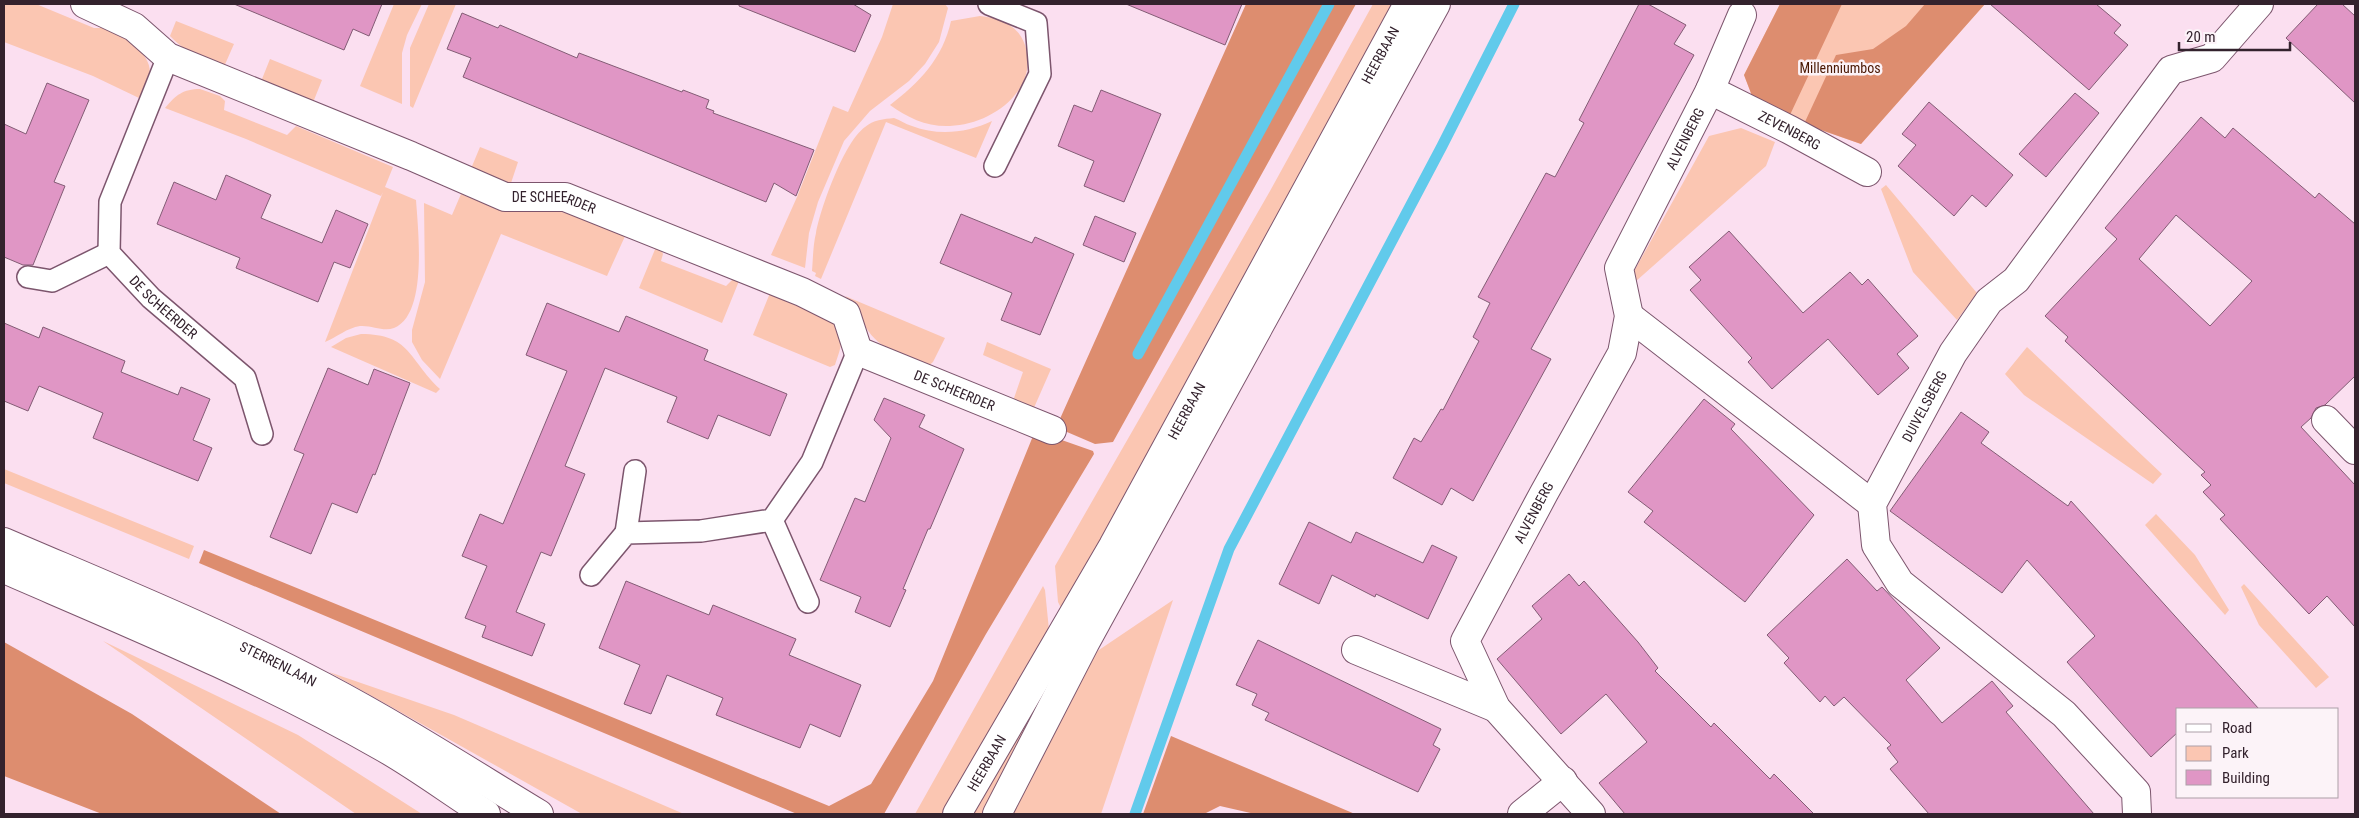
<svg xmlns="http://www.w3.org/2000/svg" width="2359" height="818" font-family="'Roboto Condensed',sans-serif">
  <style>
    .green { fill: #fbc6b2 }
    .forest { fill: #dd8d6f }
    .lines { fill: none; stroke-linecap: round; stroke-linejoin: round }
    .stream { stroke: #61caeb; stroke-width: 11 }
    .building { fill: #e096c5; stroke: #835c75; fill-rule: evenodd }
    .service-casing { stroke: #7c556d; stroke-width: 24 }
    .minor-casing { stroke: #7c556d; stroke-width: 30 }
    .tertiary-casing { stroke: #7c556d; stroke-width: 30 }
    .secondary-casing { stroke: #7c556d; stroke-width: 30 }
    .service { stroke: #fff; stroke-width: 21 }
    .minor { stroke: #fff; stroke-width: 28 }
    .tertiary { stroke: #fff; stroke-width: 28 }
    .secondary { stroke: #fff; stroke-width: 28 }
    .labels { text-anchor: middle; stroke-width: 5; stroke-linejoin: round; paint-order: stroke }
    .street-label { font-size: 14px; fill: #33222d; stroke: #fcf3f8 }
    .park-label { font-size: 14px; fill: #491702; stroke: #fcf3f8 }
  </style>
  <rect width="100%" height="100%" fill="#fbdff0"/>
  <!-- green -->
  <path class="green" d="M4,4H36L94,28H100L106,21C131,42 169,62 139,98L93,76L4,42Z
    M394,4H422L407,35L402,53V104L360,86Z
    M429,4H456L413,108L410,106V48Z
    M893,4H945L948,8L939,42L925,64L909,81L870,111L844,141L818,202L809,233L805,268L771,255L797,197L833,106L848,112L882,37Z
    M1373,4H1397L1062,610L1058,602L1055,566L1270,191Z
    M1780,4H1985L1861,144L1804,124L1754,101L1744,75Z
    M980,16C1000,18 1018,25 1025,45C1040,90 991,125 950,126C927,127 908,118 890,105C919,83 943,58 951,21Z
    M176,21L234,44L223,69C200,59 188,54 170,36Z
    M270,59L322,80L312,105L260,84Z
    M200,89L220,96L225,101L224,110L287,135L296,126L393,167L385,187L416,200C418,229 428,315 394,328C383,332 372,325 360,326C347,328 337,337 325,342L383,192L381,196L246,139L165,108C176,95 183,89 200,89Z
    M894,118C900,120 905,124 912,126C938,136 967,133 992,121L976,158L886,122L821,279L815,276L816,273L812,271C813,259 813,245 816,233C821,207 844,142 865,127C873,120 884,119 894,118Z
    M1741,128L1775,142L1766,166L1635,282L1632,275L1709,136Z
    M480,147L518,162L511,183L496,180L470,171Z
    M1886,185L1977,293L1957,320L1913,272L1881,189Z
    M461,194L493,207L553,210L574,215L626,234L607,276L501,234L440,379L422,360L412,342V330L425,282L424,203L452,215Z
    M656,247L661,249L663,254L661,261L726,286L733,279L739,281L722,323L639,288Z
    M770,293C794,303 840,311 841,342C841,349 837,358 835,365L830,367L753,335Z
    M845,296L945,338L933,362L927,367C906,357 883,351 869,332C860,320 857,306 845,296Z
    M361,334C411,334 408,359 440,389L436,393L331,347L346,338Z
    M987,342L1051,369L1033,410L1013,401L1023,372L983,355Z
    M2027,347L2162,474L2153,484L2024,395L2005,374Z
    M4,469L194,546L189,559L4,483Z
    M2156,514L2195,555L2229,610L2225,615L2145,525Z
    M2244,584L2329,677L2316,688L2259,625L2241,587Z
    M1043,586L1045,590L1049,630L942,814H915Z
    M1173,600L1101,814H1013L1032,768L1093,654Z
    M1078,627L982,814H966Z
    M103,641L298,735L422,814H356Z
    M329,672L454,715L684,814H582Z"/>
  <!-- forest -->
  <path class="forest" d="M1246,4H1356L1113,442L1095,444L1060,429L1059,421Z
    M1780,4H1842L1789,117L1754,101L1744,75Z
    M1925,4H1985L1861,144L1804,124L1836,55L1873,49L1906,26Z
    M1033,436L1052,444L1056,438L1093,451L1094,454L986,634L884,814H797L199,563L204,550L829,806L871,784L933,681Z
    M4,642L132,714L281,814H102L4,776Z
    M1171,736L1355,814H1255L1220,806L1204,814H1143Z"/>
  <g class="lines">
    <!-- stream -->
    <path class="stream" d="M1138,354L1329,4
      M1135,814L1229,549L1442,146L1514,4"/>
  </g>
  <!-- building -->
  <path class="building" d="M234,4H382L369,36L353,29L344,50Z
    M739,4H853L871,15L855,52L739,6Z
    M1126,4H1242L1225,45Z
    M1639,4H1648L1686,25L1674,44L1694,55L1531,349L1551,359L1496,459L1473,501L1451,488L1442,505L1393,478L1414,438L1421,442L1441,409L1443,410L1479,341L1473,337L1490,303L1478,297L1546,173L1555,177L1584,123L1579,120Z
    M1990,4H2096L2121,25L2114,33L2128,45L2089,90Z
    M2318,4H2342L2355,16V103L2286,38Z
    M462,13L498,28L500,25L577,58L579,53L682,92L683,90L709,100L706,108L714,111L713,113L814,150L796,196L774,183L766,202L463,77L471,58L447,49Z
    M47,83L89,100L54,182L65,186L33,265H23L4,257V124L26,134Z
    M1101,90L1161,114L1124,202L1084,186L1094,161L1058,146L1074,105L1092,112Z
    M2075,93L2099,113L2046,177L2019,154Z
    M1929,102L2013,175L1986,207L1972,195L1954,216L1898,166L1916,145L1902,134Z
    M2201,117L2225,138L2233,128L2315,198L2319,193L2355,224V376L2325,405L2316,408L2311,418L2301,427L2355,485V627L2327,596L2309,614L2220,519L2225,515L2203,492L2211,485L2201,475L2205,472L2065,341L2068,337L2045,316L2117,239L2105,228ZM2176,215L2252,281L2210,326L2139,259Z
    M226,175L271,195L261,218L322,243L336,210L368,224L350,268L334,262L318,302L236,268L240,258L157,224L174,182L216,200Z
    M961,214L1032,243L1035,237L1074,254L1040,335L1001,320L1012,293L940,263Z
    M1095,216L1136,233L1124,262L1083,245Z
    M1729,231L1803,313L1850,272L1862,285L1868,279L1918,336L1897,354L1909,368L1878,395L1828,339L1772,389L1748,362L1752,358L1690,290L1701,280L1689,267Z
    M547,303L619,332L626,316L708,350L704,360L787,394L770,436L718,415L708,439L667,422L677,397L605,368L565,466L585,474L551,556L541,552L516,612L545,624L532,656L482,637L486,626L465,618L487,566L462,556L480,514L503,524L567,371L526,355Z
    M4,323L39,338L43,327L125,361L121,372L178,395L181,387L210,399L193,440L212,448L198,481L93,438L103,413L39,386L28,411L4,401Z
    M328,368L368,385L374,369L410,383L375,475L373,474L357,513L332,503L311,554L270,537L304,454L294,450Z
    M884,398L925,415L919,427L964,449L930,529H928L903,589L906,590L890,627L855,612L861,597L820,580L855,498L865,502L891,438L874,420Z
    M1704,399L1735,424L1731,429L1814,515L1745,602L1644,522L1653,511L1628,492Z
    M1961,412L1989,432L1981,443L2068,506L2071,501L2259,709H2178V732L2151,757L2067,662L2095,636L2027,560L2002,593L1890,511Z
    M1309,522L1351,543L1356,532L1423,563L1432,545L1457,557L1428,619L1376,594L1375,597L1332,575L1319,604L1279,584Z
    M1847,559L1877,591L1882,587L1940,648L1906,680L1942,723L1992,681L2013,706L2006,712L2094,814H1929L1890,769L1898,762L1887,748L1891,745L1844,697L1834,706L1825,696L1820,702L1784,663L1789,658L1767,635Z
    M1569,574L1579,586L1584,581L1638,642L1658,668L1655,671L1711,727L1714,723L1770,779L1774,774L1814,814H1625L1599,783L1647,742L1606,694L1561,734L1497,659L1542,619L1532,606Z
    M626,581L709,615L713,605L796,639L789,655L861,685L840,737L810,724L800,748L716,715L723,698L667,675L651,714L624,704L640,665L599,648Z
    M1258,640L1441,729L1433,745L1440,749L1418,792L1265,720L1269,713L1252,705L1257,694L1236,685Z"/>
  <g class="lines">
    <defs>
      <g id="service">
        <path d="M989,4L1036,23L1040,74L995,166"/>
        <path id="s1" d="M168,57L110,202L109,253L151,298L245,378L262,434"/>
        <path d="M28,277L52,281L109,253"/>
        <path d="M772,520L808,602"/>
        <path d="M626,533L635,471"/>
        <path d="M591,575L626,533L701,531L772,520L812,462L858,351"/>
      </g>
      <g id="minor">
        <path id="s2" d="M85,4L134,27L168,57L411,156L505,197H565L802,292L846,314L858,351L1052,430"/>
        <path id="s3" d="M1710,90L1790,130L1867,172"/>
        <path d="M1629,316L1872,504"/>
        <path d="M2326,420L2355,450"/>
        <path d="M1356,650L1496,708"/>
        <path d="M1522,814L1563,781"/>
        <path id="s4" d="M1591,814L1496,708L1465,641L1544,493L1622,353L1629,316L1619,268L1710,90L1742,15"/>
        <path id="s5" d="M2137,814L2136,792L2064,714L1900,583L1876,545L1872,504L1953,353L1989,301L2016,280L2171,70L2212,58L2259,4"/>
      </g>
      <g id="tertiary">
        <path id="s6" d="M4,542C111,588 220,632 324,687C398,726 468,771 539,814"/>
        <path d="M4,569C131,624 260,677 381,746C417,766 451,792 486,814"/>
      </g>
      <g id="secondary">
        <path id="s7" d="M957,814L1113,546L1408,4"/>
        <path d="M997,814L1085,643L1436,4"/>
      </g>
    </defs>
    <!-- service casing -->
    <use href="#service" class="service-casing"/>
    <!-- minor casing -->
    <use href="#minor" class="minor-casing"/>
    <!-- tertiary casing -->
    <use href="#tertiary" class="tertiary-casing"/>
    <!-- secondary casing -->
    <use href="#secondary" class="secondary-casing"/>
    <!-- service -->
    <use href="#service" class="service"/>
    <!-- minor -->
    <use href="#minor" class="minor"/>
    <!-- tertiary -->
    <use href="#tertiary" class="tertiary"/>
    <!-- secondary -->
    <use href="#secondary" class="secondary"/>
  </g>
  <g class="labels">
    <!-- street labels -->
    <g class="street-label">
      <text dy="5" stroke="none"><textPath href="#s7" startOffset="869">HEERBAAN</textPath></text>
      <text dy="5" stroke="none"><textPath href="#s3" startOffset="89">ZEVENBERG</textPath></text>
      <text dy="5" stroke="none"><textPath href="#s4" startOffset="776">ALVENBERG</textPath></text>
      <text dy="5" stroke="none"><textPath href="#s2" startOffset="514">DE SCHEERDER</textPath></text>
      <text dy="5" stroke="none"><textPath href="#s1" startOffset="284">DE SCHEERDER</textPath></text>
      <text dy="5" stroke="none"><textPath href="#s2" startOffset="972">DE SCHEERDER</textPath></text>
      <text dy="5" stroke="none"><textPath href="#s5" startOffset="535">DUIVELSBERG</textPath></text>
      <text dy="5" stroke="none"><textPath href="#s7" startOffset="464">HEERBAAN</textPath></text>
      <text dy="5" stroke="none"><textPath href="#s4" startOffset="362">ALVENBERG</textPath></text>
      <text dy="5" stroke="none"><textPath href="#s6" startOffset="300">STERRENLAAN</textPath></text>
      <text dy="5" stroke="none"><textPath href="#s7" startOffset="59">HEERBAAN</textPath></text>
    </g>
    <!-- park labels -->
    <g class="park-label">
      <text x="1840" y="73">Millenniumbos</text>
    </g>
  </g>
  <!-- border -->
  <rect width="2359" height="818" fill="none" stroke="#33222d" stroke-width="10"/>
  <!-- legend -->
  <rect x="2176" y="708" width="162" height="90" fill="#fcf3f8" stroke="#ac9fa7"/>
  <rect x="2186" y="724" width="25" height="8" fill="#ffffff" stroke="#ac9fa7"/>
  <text x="2222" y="733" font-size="15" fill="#33222d">Road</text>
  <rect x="2186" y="746" width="25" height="15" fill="#fbc6b2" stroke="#ac9fa7"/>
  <text x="2222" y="758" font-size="15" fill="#33222d">Park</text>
  <rect x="2186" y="770" width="25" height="15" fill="#e096c5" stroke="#ac9fa7"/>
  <text x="2222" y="783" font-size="15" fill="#33222d">Building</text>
  <!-- scale -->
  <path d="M2179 42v8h111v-8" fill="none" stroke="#33222d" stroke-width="2.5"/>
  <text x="2186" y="42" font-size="15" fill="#33222d" stroke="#fcf3f8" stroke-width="4" paint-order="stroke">20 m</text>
</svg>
